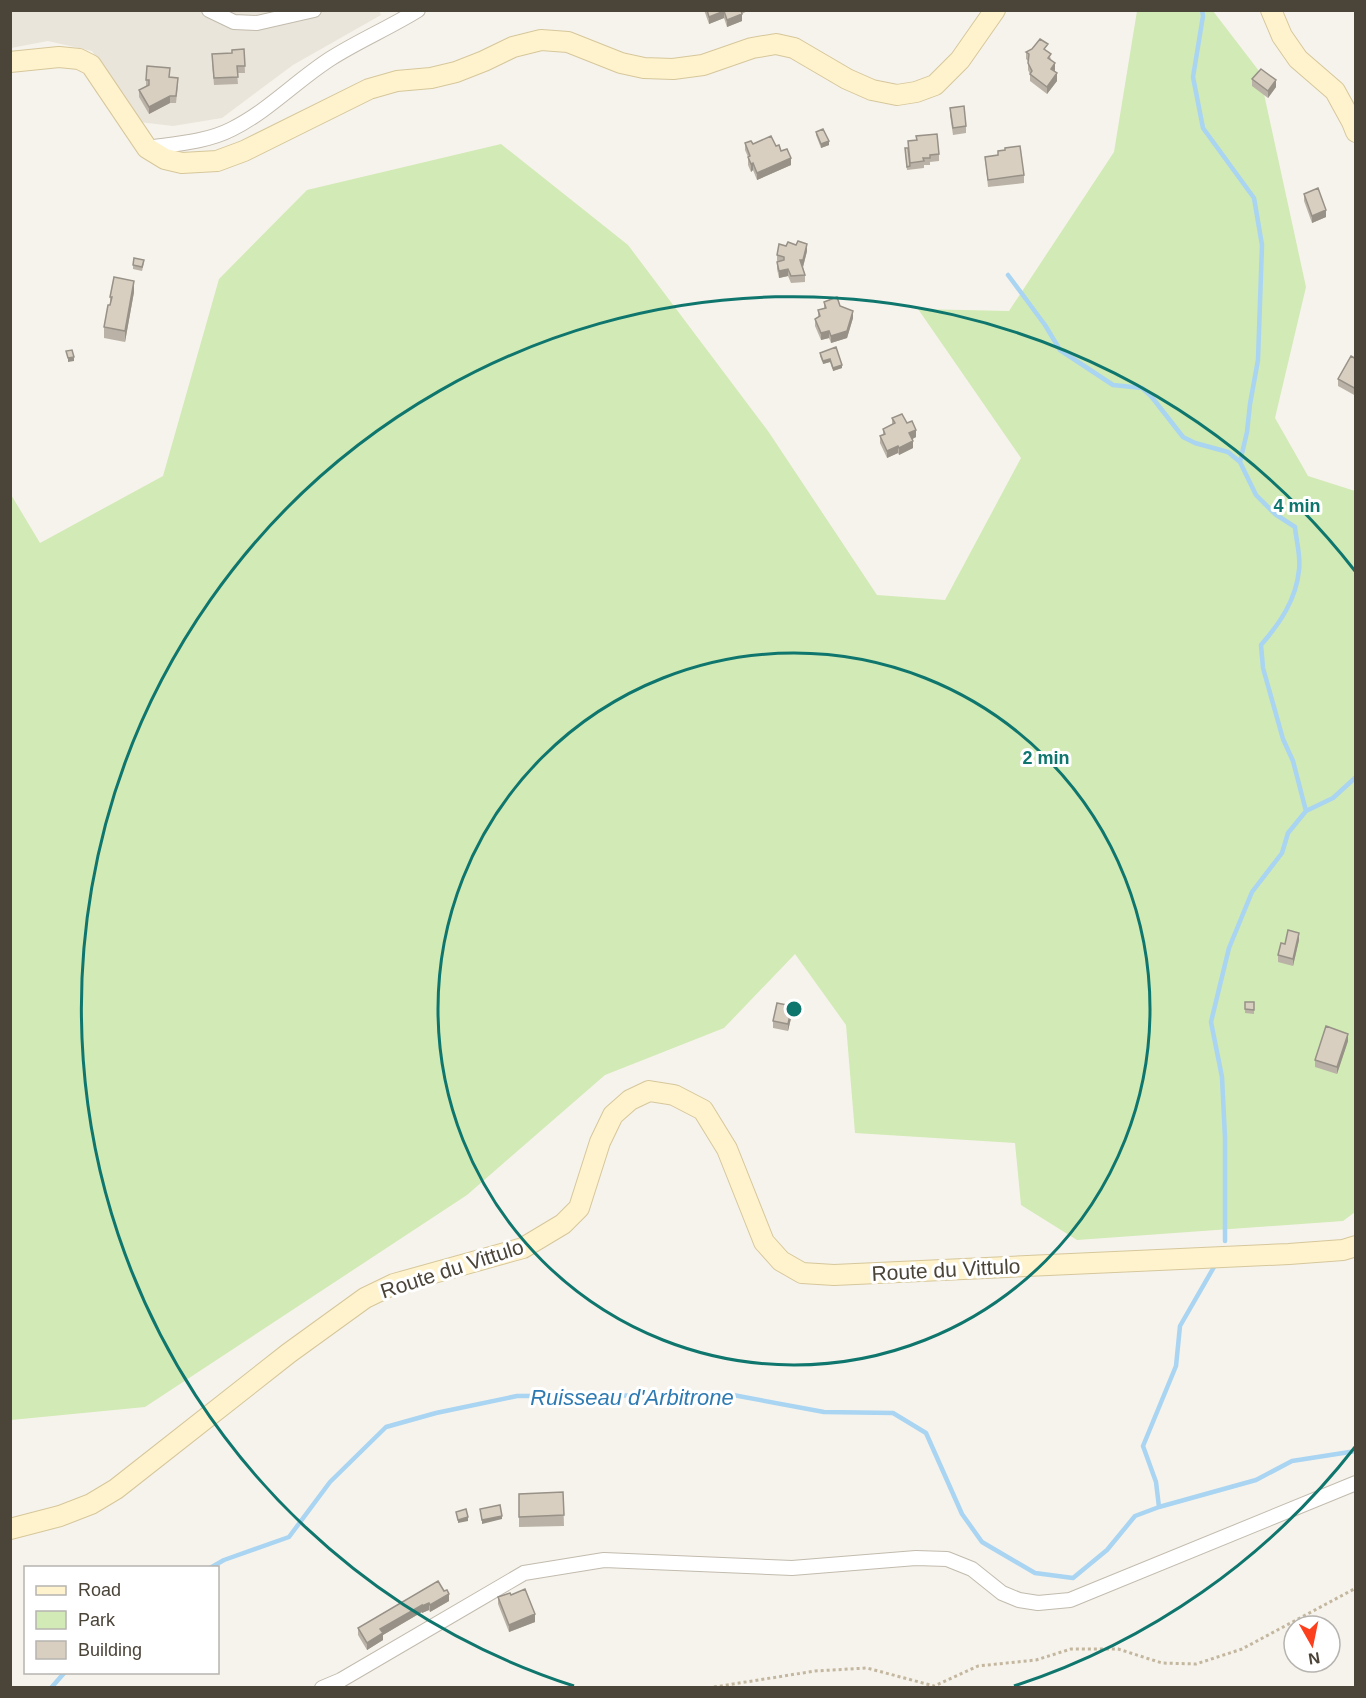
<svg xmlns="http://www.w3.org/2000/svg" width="1366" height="1698" font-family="Helvetica,sans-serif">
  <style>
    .residential { fill: #eae5da }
    .green { fill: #d2eab5 }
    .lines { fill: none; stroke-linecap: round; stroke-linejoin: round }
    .stream { stroke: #a9d4f2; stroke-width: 4.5 }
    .street-casing { stroke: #c2bbae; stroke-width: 16 }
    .secondary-casing { stroke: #d6c79b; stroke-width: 22 }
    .path { stroke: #c4b79f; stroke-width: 3; stroke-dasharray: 3 3; stroke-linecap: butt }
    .street { stroke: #fff; stroke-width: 14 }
    .secondary { stroke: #fff3cd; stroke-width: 20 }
    .wall { fill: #bab2a6 }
    .shaded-wall { fill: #979187 }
    .building { fill: #d8cfc1; stroke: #979187; stroke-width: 1.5 }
    .ring { fill: none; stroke: #0f766e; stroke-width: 3 }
    .labels { text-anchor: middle; stroke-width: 6; stroke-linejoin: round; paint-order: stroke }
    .street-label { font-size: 21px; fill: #4b4439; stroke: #fff }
    .water-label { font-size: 22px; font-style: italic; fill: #2e7ab2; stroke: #fff }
    .centre { fill: #0f766e; stroke: #fff; stroke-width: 3 }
    .ring-label { font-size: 18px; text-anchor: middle; font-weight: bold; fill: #0f766e; stroke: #fff; stroke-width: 6; stroke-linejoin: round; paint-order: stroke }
  </style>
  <rect width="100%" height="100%" fill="#f6f3ec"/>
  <!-- residential -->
  <path class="residential" d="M379,10L381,15L293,65L222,118L173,126L139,122L92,51L48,41L11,48L10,11Z"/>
  <!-- green -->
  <path class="green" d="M1137,11H1213L1259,71L1306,287L1275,418L1308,476L1355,491V1212L1343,1221L1077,1240L1021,1205L1015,1143L855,1133L846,1025L795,954L724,1028L605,1075L467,1195L145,1407L11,1420L10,493L40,543L163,476L219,279L307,190L501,144L628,245L768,431L877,595L945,600L1021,458L918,309L1009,311L1114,152Z"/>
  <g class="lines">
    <!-- stream -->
    <path class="stream" d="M1202,10L1203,16L1193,77L1203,128L1254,198L1262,245L1258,360L1250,404L1247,432L1240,462
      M1008,275L1045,325L1060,350L1113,385L1142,388L1151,396L1183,437L1195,443L1228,452L1240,462L1256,495L1275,514L1295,527C1296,540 1301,556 1299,570C1296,600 1280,623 1261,645L1263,668L1283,739L1293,761L1306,811L1288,833L1282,853L1252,892L1229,948L1211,1022L1222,1077L1225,1138V1241
      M1306,811L1333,798L1356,777
      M1159,1507L1156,1482L1143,1446L1176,1366L1180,1326L1214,1267
      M210,1568L224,1560L289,1537L330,1482L386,1427L436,1413L517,1396L733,1395L824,1412L893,1413L926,1433L962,1514L982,1542L1035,1573L1073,1578L1107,1550L1135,1516L1159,1507L1256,1480L1292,1461L1356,1451
      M51,1688L65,1672"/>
    <defs>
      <path id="street" d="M209,10L234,22L257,23L314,10
        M147,148C175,144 207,142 232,129C268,111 296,81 330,59C358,41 389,28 418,10
        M322,1688L341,1680L524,1573L604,1560L792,1568L916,1558L947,1559L972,1569L1002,1593L1019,1600L1038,1603L1070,1600L1356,1483"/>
      <path id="secondary" d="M1271,10L1282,36L1298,59L1335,91L1352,122L1356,132
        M10,62L59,57L79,59L91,65L147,148L165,159L182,163L217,161L244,151L369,89L397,81L431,78L456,72L484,61L513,47L541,40L568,42L621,63L644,68L673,69L703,65L752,48L776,44L794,48L847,79L872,90L897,95L916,92L935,85L960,60L995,10
        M10,1529L60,1516L91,1504L116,1489L289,1353L365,1298L394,1284L523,1248L563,1224L579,1208L600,1142L613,1115L630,1100L649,1091L674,1095L703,1110L727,1149L764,1242L781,1261L802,1273L834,1275L1289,1254L1343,1250L1356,1246"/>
    </defs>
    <!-- street casing -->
    <use href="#street" class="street-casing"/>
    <!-- secondary casing -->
    <use href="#secondary" class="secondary-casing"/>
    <!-- path -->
    <path class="path" d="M708,1688L815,1671L867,1668L934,1686L978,1666L1036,1660L1071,1649H1118L1162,1663L1196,1664L1242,1649L1356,1588"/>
    <!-- street -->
    <use href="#street" class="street"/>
    <!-- secondary -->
    <use href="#secondary" class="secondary"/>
  </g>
  <!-- wall -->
  <path class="wall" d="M704,10H749L742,14V21L727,27L724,18L709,24Z
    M244,49L245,73H237L238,84L214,85L212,62Z
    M1048,51L1055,70V72L1057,81L1047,94L1030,81V74L1028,70V61L1026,59V52Z
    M170,78L178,85L176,103H170L149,114L139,97V90L146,86V80Z
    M1252,79L1276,87L1268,98L1252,86Z
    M950,108L966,126V133L953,135L950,115Z
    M816,132L829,145L821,148L816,135Z
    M908,141L939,154V161L930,162V165H924V168L907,170L905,151L908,148Z
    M745,143L776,146L781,151L791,165L757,180L753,170L751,172L748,165V157L745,150Z
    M998,151L1024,175V183L988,187L985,157L998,155Z
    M1304,194L1326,217L1312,223L1304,201Z
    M807,251L803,267L805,275V282L791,283L788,276L779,278L777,269V255Z
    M144,263L142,271L133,269V265Z
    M134,292L125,342L104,338V327L110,305V297Z
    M824,302L840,306L853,318L847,338L831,343L829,338L821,340L815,326V319L818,317V310L824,308Z
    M820,353L842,368L833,371L830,362L823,364L820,356Z
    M1356,359V396L1338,386V379Z
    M892,418L907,423L916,437L912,439L913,448L899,455L898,453L887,458L880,443V436L883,435V429L892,424Z
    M1299,940L1293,966L1278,962V955L1285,944Z
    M1245,1002H1254V1014L1245,1013Z
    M792,1014L788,1031L773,1028V1021Z
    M1348,1041L1337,1074L1315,1067V1060Z
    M563,1492L564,1526L519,1527V1494Z
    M438,1581L449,1601L430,1612L429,1610L422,1613V1612L383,1635V1640L367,1650L358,1635V1628Z
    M511,1595L535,1622L509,1632L498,1604V1597Z"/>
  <!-- shaded-wall -->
  <path class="shaded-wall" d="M724,11V18L709,24V17Z
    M742,14V21L727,27V20Z
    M1055,63V70L1051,76V69Z
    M1057,73V81L1047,94V87Z
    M1276,80V87L1268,98V91Z
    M170,96V103L149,114V107Z
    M829,141V145L821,148V144Z
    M791,158V165L757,180V173Z
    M753,163V170L751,172V164Z
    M1326,210V217L1312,223V216Z
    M807,244V251L803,267L800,260Z
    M788,269V276L779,278V271Z
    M134,281V292L125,342V331Z
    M853,311V318L847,338L831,343V336Z
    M829,331V338L821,340V333Z
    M74,357V361L68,362V358Z
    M830,359V362L823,364V361Z
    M842,365V368L833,371V368Z
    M916,430V437L909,441V433Z
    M913,441V448L899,455V448Z
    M898,446V453L887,458V451Z
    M1299,933V940L1293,966V959Z
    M792,1006V1014L788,1031V1024Z
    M1348,1034V1041L1337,1074V1067Z
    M502,1516V1519L482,1524V1520Z
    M468,1517V1521L458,1523V1520Z
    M449,1594V1601L430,1612V1605Z
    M429,1603V1610L422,1613V1606Z
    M422,1605V1612L383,1635V1640L367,1650V1643L380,1629Z
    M535,1614V1622L509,1632V1625Z"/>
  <!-- building -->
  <path class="building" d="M707,10H741L742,14L727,20L724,11L709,17Z
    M1040,39L1048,44L1044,49L1051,54L1048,58L1055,63L1051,69L1057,73L1047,87L1030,74L1032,71L1028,63L1029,54L1026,52L1032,49Z
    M244,49L245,66H237L238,77L214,78L212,54L232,53V50Z
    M147,66L170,68L169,77L178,78L176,96H170L149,107L139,90L149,85V80H146Z
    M1261,69L1276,80L1268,91L1252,79Z
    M964,106L966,126L953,128L950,108Z
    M823,129L829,141L821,144L816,132Z
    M937,134L939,154L930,155V158H923L924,161L910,163L908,141L917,140L916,136Z
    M771,136L776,146L779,145L781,151L787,149L791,158L757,173L753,163L751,164L748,157L750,156L745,143L751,141L753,144Z
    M1020,146L1024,175L988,180L985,157L998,155V151L1005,150V148Z
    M905,148H908L910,166L907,167Z
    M1318,188L1326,210L1312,216L1304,194Z
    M798,241L807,244L803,260H800L805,275L791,276L788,269L779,271L777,262L784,260V257L777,255L779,244L786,246L788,242L796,245Z
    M134,258L144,260L142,267L133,265Z
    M114,277L134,281L125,331L104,327L108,305H110L112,297H110Z
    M837,297L840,306L853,311L847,331L831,336L829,331L821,333L815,319L820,316L818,310L826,308L824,302Z
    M836,347L842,365L833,368L830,359L823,361L820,353Z
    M72,350L74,357L68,358L66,351Z
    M1351,356L1356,359V389L1338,379Z
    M902,414L907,423L912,421L916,430L909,433L913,441L899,448L898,446L887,451L880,436L885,434L883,429L895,423L892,418Z
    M1288,930L1299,933L1293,959L1278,955L1281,943L1285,944Z
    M1245,1002H1254V1010L1245,1009Z
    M777,1003L792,1006L788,1024L773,1021Z
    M1326,1026L1348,1034L1337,1067L1315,1060Z
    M563,1492L564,1515L519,1517V1494Z
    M500,1505L502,1516L482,1520L480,1509Z
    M466,1509L468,1517L458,1520L456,1512Z
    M438,1581L444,1591L447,1590L449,1594L430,1605L429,1603L422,1606V1605L380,1629L383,1633L367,1643L358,1628Z
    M525,1589L535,1614L509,1625L498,1597L510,1593L511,1595Z"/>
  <!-- distance rings -->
  <g class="ring">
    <circle cx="794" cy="1009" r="356"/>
    <path d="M1355 1447A712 712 0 0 1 1014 1686M574 1686A712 712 0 1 1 1355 571"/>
  </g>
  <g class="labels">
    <!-- street labels -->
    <g class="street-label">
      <text transform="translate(452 1269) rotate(-18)" y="7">Route du Vittulo</text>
      <text transform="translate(946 1270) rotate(-3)" y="7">Route du Vittulo</text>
    </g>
    <!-- water labels -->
    <g class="water-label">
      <text x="632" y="1405">Ruisseau d'Arbitrone</text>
    </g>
  </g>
  <circle cx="794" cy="1009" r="9" class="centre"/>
  <g class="ring-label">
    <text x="1297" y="512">4 min</text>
    <text x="1046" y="764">2 min</text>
  </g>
  <!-- border -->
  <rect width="1366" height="1698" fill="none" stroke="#4b4439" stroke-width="24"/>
  <!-- legend -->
  <rect x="24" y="1566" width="195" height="108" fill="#ffffff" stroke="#b7b4b0" stroke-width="1.5"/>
  <rect x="36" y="1586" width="30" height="9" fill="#fff3cd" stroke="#b7b4b0" stroke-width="1.5"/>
  <text x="78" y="1596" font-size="18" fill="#4b4439">Road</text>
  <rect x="36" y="1611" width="30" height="18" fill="#d2eab5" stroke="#b7b4b0" stroke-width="1.5"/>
  <text x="78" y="1626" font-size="18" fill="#4b4439">Park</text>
  <rect x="36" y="1641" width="30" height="18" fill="#d8cfc1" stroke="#b7b4b0" stroke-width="1.5"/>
  <text x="78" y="1656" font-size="18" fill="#4b4439">Building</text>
  <!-- north arrow -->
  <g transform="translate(1312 1644) rotate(171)"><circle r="28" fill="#ffffff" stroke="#b7b4b0" stroke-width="1.5"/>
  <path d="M0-4.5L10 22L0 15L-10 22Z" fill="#fc3f1d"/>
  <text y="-9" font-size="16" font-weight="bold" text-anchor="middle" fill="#4b4439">N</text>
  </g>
</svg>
